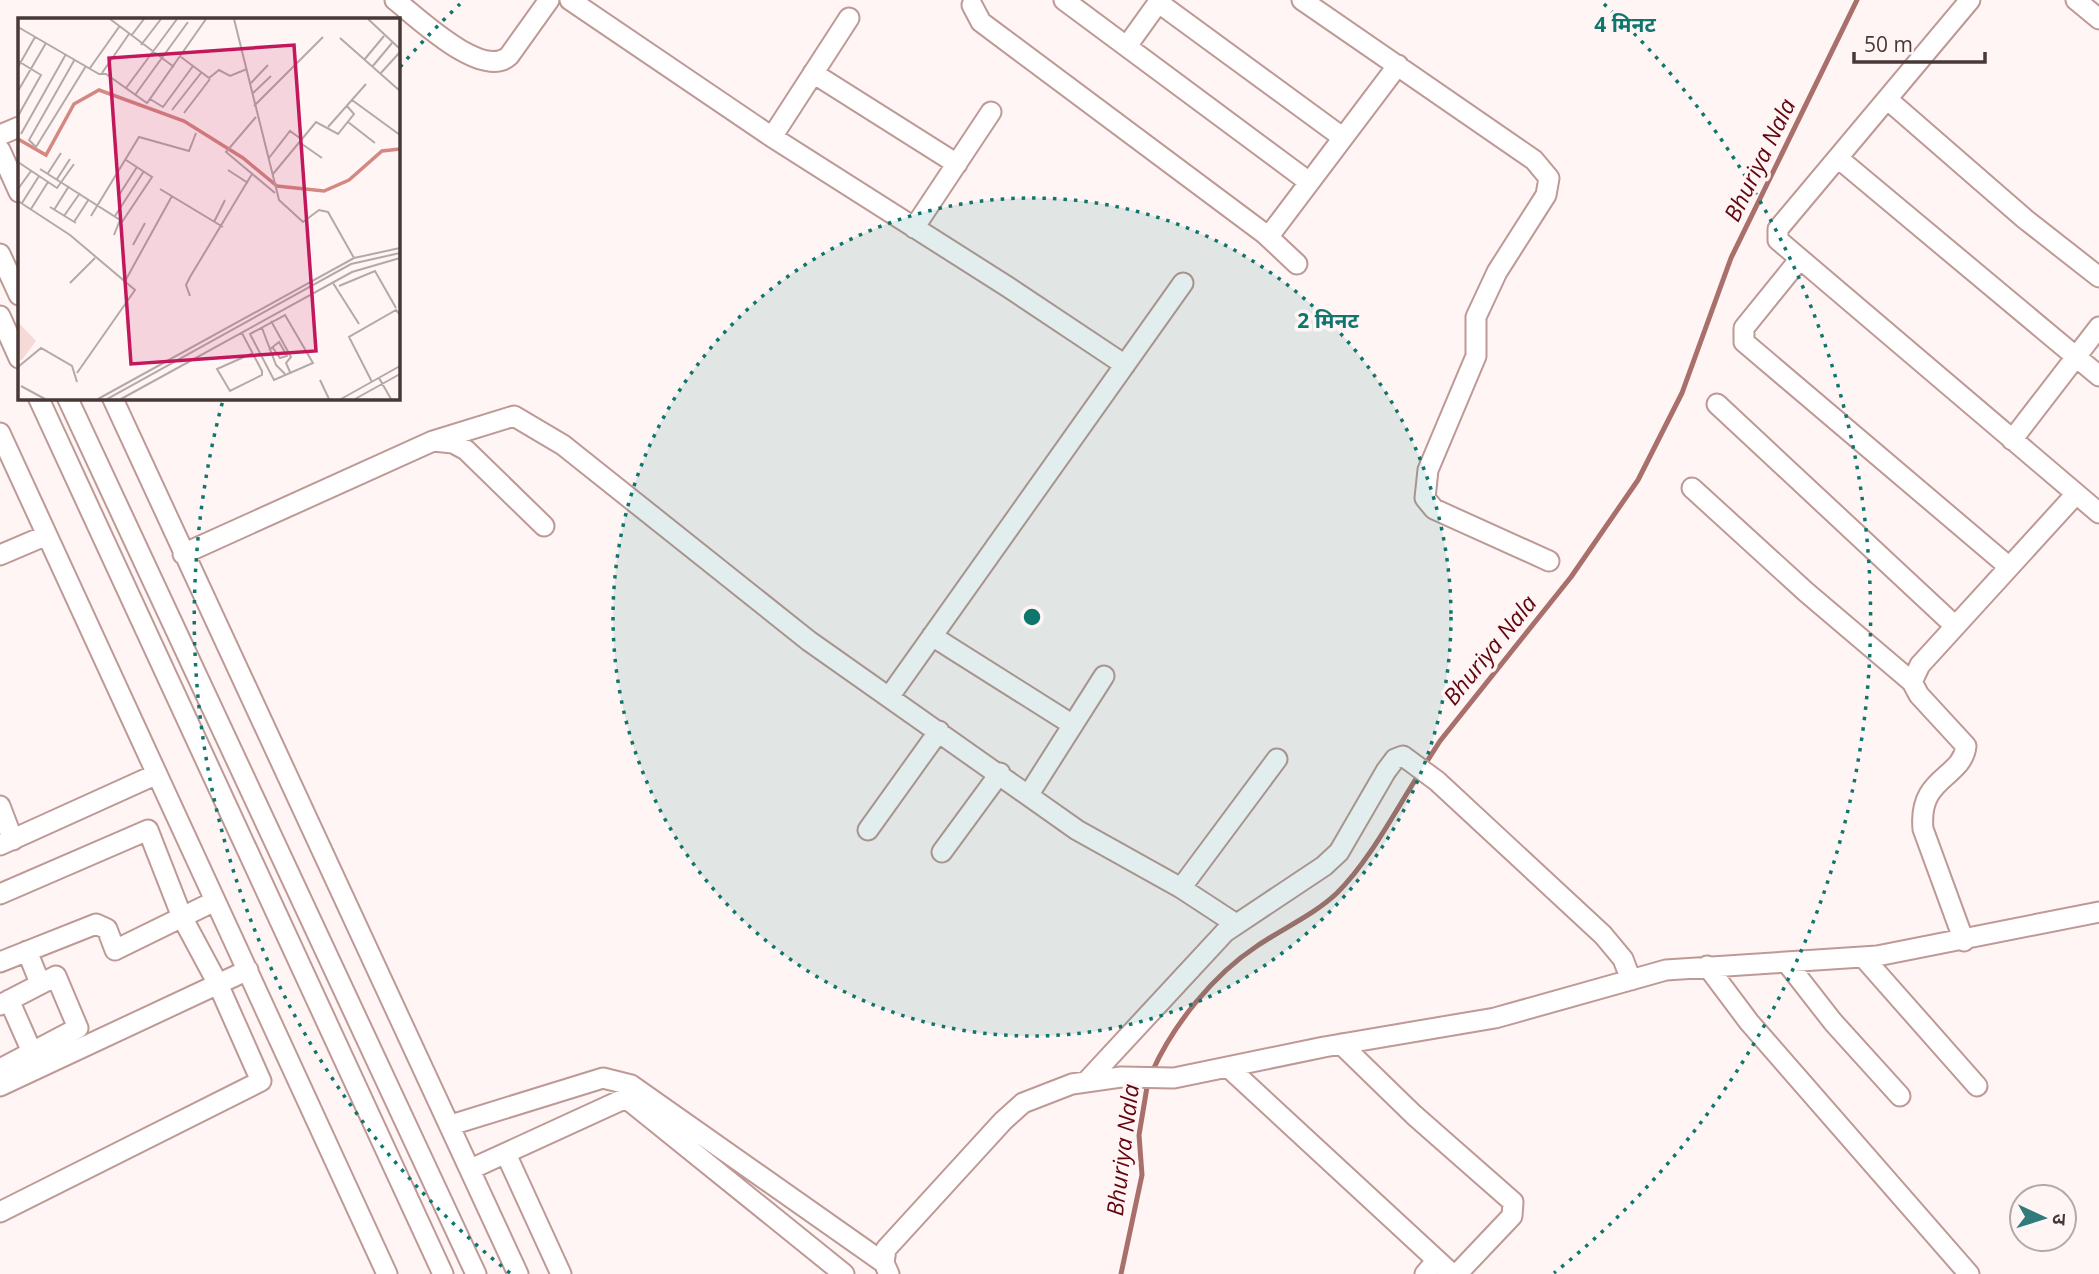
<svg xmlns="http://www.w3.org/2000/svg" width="2099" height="1274" font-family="'Open Sans','Noto Sans Devanagari',sans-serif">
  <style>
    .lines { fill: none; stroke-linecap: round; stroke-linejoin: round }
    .stream { stroke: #a9706b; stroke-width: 5 }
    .minor-casing { stroke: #be9995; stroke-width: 23 }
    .minor { stroke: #fff; stroke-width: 19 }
    .ring { fill: none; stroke: #0f766e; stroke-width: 3.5; stroke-dasharray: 3.5 7 }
    .labels { text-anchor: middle; stroke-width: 7; stroke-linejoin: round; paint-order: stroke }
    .water-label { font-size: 23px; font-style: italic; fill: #62050e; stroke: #fef5f4 }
    .inset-river { fill: none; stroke: #d38882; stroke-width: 3.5 }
    .inset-road { fill: none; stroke: #b5a9a8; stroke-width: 2 }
    .view { fill: #c2185b; fill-opacity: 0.15; stroke: #c2185b; stroke-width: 3.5 }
    .inset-edge { fill: none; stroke: #483836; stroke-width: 3.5 }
    .centre { fill: #0f766e; stroke: #fef5f4; stroke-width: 3.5 }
    .ring-label { font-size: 21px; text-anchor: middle; font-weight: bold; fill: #0f766e; stroke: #fef5f4; stroke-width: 7; stroke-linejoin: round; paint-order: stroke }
  </style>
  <rect width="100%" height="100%" fill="#fef5f4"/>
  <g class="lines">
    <!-- stream -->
    <path class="stream" d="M1424,766L1440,741L1571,577L1638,480L1682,393L1731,258L1857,0
      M1152,1072C1173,1025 1213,975 1257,946C1282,929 1315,914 1337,893C1370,860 1394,813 1419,774
      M1121,1274L1142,1175L1139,1135L1148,1081"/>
    <defs>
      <path id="minor" d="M395,0C418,18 482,80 509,56L549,0
        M570,0L772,137L1008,287L1125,365
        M1064,0L1309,182
        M1302,0L1534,160L1549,178L1546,195L1497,272L1476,317V356L1428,470L1425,498L1434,509L1549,561
        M1970,0L1778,229V240L2099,513
        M2076,0L2099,19
        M1159,3L1342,137
        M972,5L981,22L1265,234L1272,232L1398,65
        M1127,46L1160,0
        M813,73L957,164
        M1887,99L2025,219L2099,277
        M0,135L19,127
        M772,137L849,18
        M0,150L19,192
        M1838,158L2099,376
        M914,228L991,112
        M1265,234L1297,264
        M0,254L19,295
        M1799,260L1744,328V342L2008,566
        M0,316L19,358
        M38,397L443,1274
        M67,397L476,1274
        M112,397L518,1274
        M1717,404L1954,625
        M0,433L387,1274
        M2012,440L2099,327
        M433,441L514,416L563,445L809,641L1077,830L1181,888L1236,924
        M1692,488L1806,592L1912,682
        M183,554L433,441L453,443L466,450L544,526
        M0,555L47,535
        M932,636L1073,725
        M889,697L1183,283
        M1029,794L1104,676
        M0,806L13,840
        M868,830L939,731
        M0,845L157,774
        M942,852L1000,773
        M1181,888L1277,759
        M0,894L148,830L182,917L218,984L261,1081L0,1212
        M1964,941L1923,829C1918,776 1962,779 1966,746L1919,695L1912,682L1920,665L2076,494
        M27,951L40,983
        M1863,957L1977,1086
        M0,962L96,924L107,929L115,950L215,901
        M1787,963L1833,1022L1900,1096
        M1707,966L1749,1022L1969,1274
        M9,1000L32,1052
        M0,1005L56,976L78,1028L0,1069
        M1341,1044L1414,1115L1513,1202L1512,1216L1457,1274
        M1228,1067L1452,1274
        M1086,1082L1225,932L1324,866L1339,852L1386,771L1395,759L1403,756L1437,781L1603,935L1623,959L1631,980
        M0,1086L248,970
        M451,1125L603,1078L631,1085L884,1263
        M506,1154L561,1274
        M471,1169L626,1098L844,1274
        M889,1274L884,1263L886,1249L1003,1121L1023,1103L1072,1084L1121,1077L1174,1078L1324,1047L1495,1018L1666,970L1877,956L2099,912
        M1425,1274L1437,1260"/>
    </defs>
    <!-- minor casing -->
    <use href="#minor" class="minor-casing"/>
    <!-- minor -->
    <use href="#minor" class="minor"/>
  </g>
  <!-- distance rings -->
  <circle cx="1032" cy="617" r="419" fill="#0f766e" fill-opacity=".12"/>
  <g class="ring">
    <circle cx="1032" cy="617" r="419"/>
    <path d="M510 1273A838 838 0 0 1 223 400M400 67A838 838 0 0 1 460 4M1604 4A838 838 0 0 1 1554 1273"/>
  </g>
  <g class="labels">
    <!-- water labels -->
    <g class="water-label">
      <text transform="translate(1760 160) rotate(-64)" y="8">Bhuriya Nala</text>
      <text transform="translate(1490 650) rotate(-51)" y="8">Bhuriya Nala</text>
      <text transform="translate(1123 1150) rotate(-83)" y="8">Bhuriya Nala</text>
    </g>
  </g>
  <!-- overview -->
  <g transform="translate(18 18)">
    <rect width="382" height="382" fill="#fef5f4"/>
    <path d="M0,304L18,323L4,342H0Z" fill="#f6dad7"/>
    <path class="inset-river" d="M0,121L28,137L56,86L81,72L166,103L225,140L259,168L306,173L331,162L364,133L382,131"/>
    <path class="inset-road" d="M92,1L156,49M216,1L261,182L285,204L301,192L310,194L336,240M350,1L382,31M0,9L81,56H88L129,85L188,1M113,18L126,1M322,20L382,73M123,27L143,1M163,39L191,60L201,52L212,58L229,51M57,41L11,122L18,129L68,48M346,42L366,18M0,43L23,57L0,98M0,49L17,19M354,49L374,25M72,50L101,9M84,55L111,16M362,56L382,34M233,65L250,47M108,70L159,1M0,73L28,25M234,76L253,58M117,77L170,4M132,81L145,89L175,48M334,82L382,117M236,88L305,19M154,92L183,55M166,95L192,61M238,99L208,134L257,175M330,104L357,125M310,109L348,66M3,116L48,36M281,124L304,140M251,140L272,113L283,121M0,144L39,170L56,146M22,151L102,202L96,217M210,152L230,165M30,155L43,135M255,156L298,104L320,116L336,96L329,88M39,161L52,141M0,171L13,153M142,171L205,209M101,177L119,149M0,183L52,217L117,272L59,355M4,185L21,158M32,189L58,205M13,191L30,164M36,192L51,168M46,198L62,175M73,198L121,119L171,133L178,115M97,198L126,153M56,204L71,181M104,204L134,159L108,142M196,204L207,182M115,227L127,205M52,265L77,240M106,265L154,178M315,265L341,306M321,268L357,253L378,290M172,278L168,267L172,259L234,156M267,297L295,345L256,362L232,316ZM253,303L273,339L268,345L272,354M244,310L258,347L267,356M224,315L226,319L244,353V357L212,373L199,351L235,335M251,332L261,324L269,338L262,340L255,330M0,349L23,330L54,348L59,364M361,360L373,381M302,362L311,381M354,364L331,319L378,292L382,297M3,368L27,381M80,381L336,240L382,230M89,381L333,246L382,235M103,381L334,254L382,240M323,381L382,348M337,381L382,356"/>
    <path class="view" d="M276,27L298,333L113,346L91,40Z"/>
    <rect width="382" height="382" class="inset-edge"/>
  </g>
  <circle cx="1032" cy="617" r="10" class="centre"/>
  <g class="ring-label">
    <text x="1625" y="32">4 मिनट</text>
    <text x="1328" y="328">2 मिनट</text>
  </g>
  <!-- north arrow -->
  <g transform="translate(2043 1218) rotate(94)"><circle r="33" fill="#fef5f4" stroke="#b5a9a8" stroke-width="2"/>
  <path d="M0-5L12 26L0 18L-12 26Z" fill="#327b7c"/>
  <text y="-10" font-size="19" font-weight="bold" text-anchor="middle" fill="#483836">उ</text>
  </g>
  <!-- scale -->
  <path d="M1854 52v10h131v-10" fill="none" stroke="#483836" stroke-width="3.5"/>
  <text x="1864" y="52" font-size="21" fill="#483836" stroke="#fef5f4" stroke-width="5" paint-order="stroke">50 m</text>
</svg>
